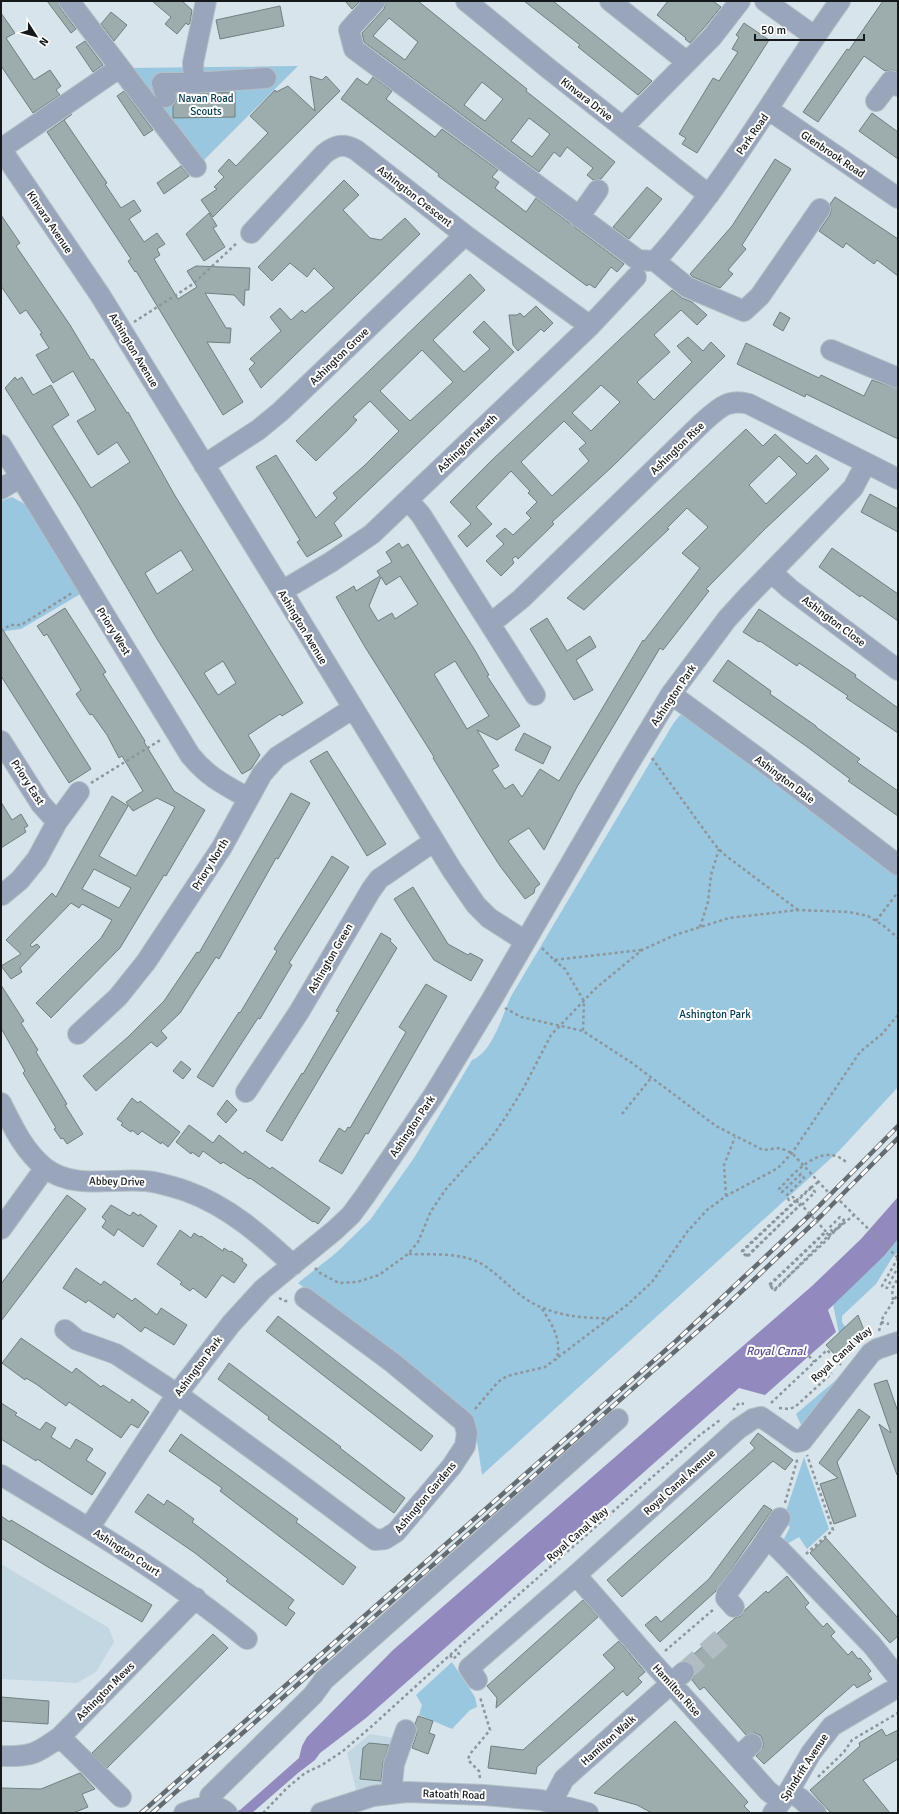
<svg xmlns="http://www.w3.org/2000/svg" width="899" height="1814" font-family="Signika,sans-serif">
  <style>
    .built { fill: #c3d7e2 }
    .green { fill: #9ac7e0 }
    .water { fill: #9289be }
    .building { fill: #9dacad; stroke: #717f80; fill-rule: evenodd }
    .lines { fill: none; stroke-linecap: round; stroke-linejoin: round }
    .minor-tunnel { stroke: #b0bbc2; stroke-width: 20; stroke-dasharray: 20 10; stroke-linecap: butt }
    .minor-casing { stroke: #b4bfc6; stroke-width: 22 }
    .path { stroke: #8c969b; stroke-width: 2.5; stroke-dasharray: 3 3; stroke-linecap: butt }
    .minor { stroke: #99a5bb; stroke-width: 20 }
    .rail-casing { stroke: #656c71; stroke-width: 4.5 }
    .rail { stroke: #fff; stroke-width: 3; stroke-dasharray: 9; stroke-linecap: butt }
    .path-bridge { stroke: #8c969b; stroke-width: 2.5; stroke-dasharray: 3 3; stroke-linecap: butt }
    .labels { text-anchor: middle; stroke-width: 4; stroke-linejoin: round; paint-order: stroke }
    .park-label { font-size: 11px; fill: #01394f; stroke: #fff }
    .street-label { font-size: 11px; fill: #15191c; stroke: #fff }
    .water-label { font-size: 12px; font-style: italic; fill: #5a4a8e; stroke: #fff }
  </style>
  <rect width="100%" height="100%" fill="#d7e4eb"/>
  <!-- built -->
  <path class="built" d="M1,1564L109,1628L114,1642L96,1672L77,1683L1,1679Z
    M370,1734L406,1740L393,1785L356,1790L347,1753Z"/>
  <!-- green -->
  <path class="green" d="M298,66L201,163L128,68Z
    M12,497L30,507L82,593L21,629L6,631L1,634V501Z
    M680,715L688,717L898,872V1087L839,1151L482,1475L474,1421L451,1400L298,1283L336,1253L370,1220L414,1158L472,1060C491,1054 503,1015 510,998L655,754L673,724Z
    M898,1239V1252L892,1258L876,1284L842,1316V1322L846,1328L839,1334L833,1304L884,1256Z
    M856,1363L804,1431L796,1414Z
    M804,1457L829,1529L807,1549L799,1537L787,1544L783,1541L790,1527L783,1520Z
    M452,1662L475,1697L477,1707L470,1710L452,1729L419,1715L422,1705L416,1695Z"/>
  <!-- water -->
  <path class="water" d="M898,1197V1239L884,1256L828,1310L836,1332L765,1395L739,1388L366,1718L320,1753L315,1760L298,1773L252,1813H229L240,1810L299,1758L302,1746L307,1737L393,1650L812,1286L861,1239Z"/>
  <!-- building -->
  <path class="building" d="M47,1H58L60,8L76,29L71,33Z
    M152,1H182L192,10L190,23L188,25L186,23L177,34L165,24L171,17Z
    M345,1H360L352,9Z
    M386,1H418L527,89L526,91L615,162L601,179L593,180L587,175L593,168L567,147L560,157L554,152L539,172L364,42L362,33L384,9ZM389,18L418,42L405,60L373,36ZM482,82L503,99L485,121L464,105ZM529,118L550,134L532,157L511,141Z
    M524,1H553L652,81L638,95L578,47L580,45Z
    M668,1H713L721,7L703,29L690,43L685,39L686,38L657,15Z
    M883,1H898V72L892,70L885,71L864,56L818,122L803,112L847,49L849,50Z
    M280,6L284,26L220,39L216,20Z
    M111,12L127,25L114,41L101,24Z
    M1,13L15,33L6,38L34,80L50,70L61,86L56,90L60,95L33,113L1,66Z
    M744,23L769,40L697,153L682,144L686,138L679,134L713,78L719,81L738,52L732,49L739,37L736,35Z
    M85,41L103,65L93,72L76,47Z
    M310,76L322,80L326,76L340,91L213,217L201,200L217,189L214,187L224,177L218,171L229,159L236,166L268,133L250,116L275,90L276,92L288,86L315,111Z
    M373,77L392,91L386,99L422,127L435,137L442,129L498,170L492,177L499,182L495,188L526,212L536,198L624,264L617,272L611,267L595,288L589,284L587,286L461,193L438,176L439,174L341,99L357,78L367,85Z
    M124,91L153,130L144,136L117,96Z
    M235,92V117L173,118V106L177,100V94Z
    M872,113L898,132V159L859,131Z
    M72,114L64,120L107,183L105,184L121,208L134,200L141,211L129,219L144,242L157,233L165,244L157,249L160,255L154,259L178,299L197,287L187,271L196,266L250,268L249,290H245L244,306L234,295L205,293L226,328H231L230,343L207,342L243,402L223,415L136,271L135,272L128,261L131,259L47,132Z
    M775,159L791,169L742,245L746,249L728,270L733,274L720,288L693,277L690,274L732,226Z
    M181,166L189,176L164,194L157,183Z
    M344,180L359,195L343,210L370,238L381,240L405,218L420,234L261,388L249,369L255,363L250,359L281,331L270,317L280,308L291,320L302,310L305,313L334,288L314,268L307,277L290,263L272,281L258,267Z
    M647,187L662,199L629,239L613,227Z
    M835,197L898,239V276L877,260L874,264L846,243L843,248L819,231L830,215L831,210L830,204Z
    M209,213L217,226L213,228L225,247L204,261L186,234Z
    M1,215L20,243L16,246L70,325L91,360L93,359L127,413L128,412L174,494L303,703L282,716L280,714L248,735L260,755L251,769L242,774L157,639L79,506L5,388L15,377L17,380L22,377L33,395L51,385L69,415L52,426L91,488L130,462L117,442L98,455L77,421L96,410L73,371L53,383L36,355L49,348L40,334L42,333L26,310L20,314L1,286ZM181,550L193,570L157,594L145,573ZM223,661L236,683L218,695L204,673Z
    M470,274L485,290L433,340L464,372L490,349L473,332L484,321L514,352L334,523L342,536L307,557L297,542L300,540L256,467L276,455L316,518L337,498L333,493L364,466L399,431L370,401L353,417L357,420L348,430L316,461L296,441ZM422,350L453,382L410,421L380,391Z
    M672,290L682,298L692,302L707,315L697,325L681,310L654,335L670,352L637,382L654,400L692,362L677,346L688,337L703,351L711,342L725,356L613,466L552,522L554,524L518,559L516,556L512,559L514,563L501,576L486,561L504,544L496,536L505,528L513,535L531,518L526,513L537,502L528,493L530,491L511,471L476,507L492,524L467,547L458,536L471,524L450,502L492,460ZM601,385L620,402L591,431L572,413ZM564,421L586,443L579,449L589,461L552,496L521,462Z
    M536,306L553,323L544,332L541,329L518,351L513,345L509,315H517L520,313L524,317Z
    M780,312L790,318L783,331L773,325Z
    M746,343L819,378L821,375L864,396L872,380L898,389V439L806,394L805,397L737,364Z
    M746,429L763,446L775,434L807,464L816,455L829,469L765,529L706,589L709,591L663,650L660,648L577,787L544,850L529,828L508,841L540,884L535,888L534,893L525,899L500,866L480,835L433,758L434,757L365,647L336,597L354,586L356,591L380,576L377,571L392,562L386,552L399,543L402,548L408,544L476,652L489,675L487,676L520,726L497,740L477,730L499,766L492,770L505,789L513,784L522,797L540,769L559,781L643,640L644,641L700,568L682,553L708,527L687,508L667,528L669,529L584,610L567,598ZM779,456L797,474L766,504L749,485ZM400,576L418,604L395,619L392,613L378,621L369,606L381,577L386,585ZM455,661L489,716L467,729L434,674Z
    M870,494L898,509V532L861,512Z
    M832,548L898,594V621L861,595L860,597L819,567Z
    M65,608L106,672L103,674L145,741L144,742L174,791L205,810L166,876L164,875L120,948L51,1018L36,1003L101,938L112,920L82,904L79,908L71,903L30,945L32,947L37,944L40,947L20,968L22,972L11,979L1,966L21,954L6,940L52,893L56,897L112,796L128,806L99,856L136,876L175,807L157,798L133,811L126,802L143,791L122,756L119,758L107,735L92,714L90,715L76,694L81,690L47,634L44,636L37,626ZM94,869L131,888L119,908L82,889Z
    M759,609L856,675L855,677L898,708V733L846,698L848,696L799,663L797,666L760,641L759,642L743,632Z
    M547,618L567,651L590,636L596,647L576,660L593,690L574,700L530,629Z
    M1,627L91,769L69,783L1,676Z
    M728,660L771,691L770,694L816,726V727L860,759L857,762L898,791V816L848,781L850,779L806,746L713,681Z
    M524,733L551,747L543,764L515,750Z
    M327,751L386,844L367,856L310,761Z
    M291,793L310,803L278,859L276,858L219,959L216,957L180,1013L161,1031L167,1038L157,1047L151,1042L96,1091L83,1076L128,1037L164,1001L197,952L199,953Z
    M1,802L12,820L21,814L28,826L24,828L26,832L1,848Z
    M332,856L349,867L289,963L292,965L260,1019L258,1018L213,1087L197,1077L239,1012L240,1013L277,951L274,949Z
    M413,887L448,944L468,955L470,953L483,960L471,981L434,960L410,924L394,899Z
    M381,933L391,939L390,941L397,948L282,1141L266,1131L302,1073L303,1074L339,1012L336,1011Z
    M426,984L447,996L368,1134L366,1133L342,1174L319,1161L339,1128L345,1132L348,1127L350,1128L406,1032L399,1027Z
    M1,985L24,1021L21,1023L38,1050L36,1052L67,1104L65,1105L83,1134L67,1144L63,1138L61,1139L54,1129L56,1128L23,1073L25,1071L1,1028Z
    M181,1061L191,1069L183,1079L173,1071Z
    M132,1098L138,1103L140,1101L180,1132L168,1147L162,1142L161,1144L142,1131L138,1135L132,1130L131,1132L121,1125L123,1123L117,1119Z
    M227,1100L237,1110L226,1123L217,1114Z
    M189,1125L213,1143L219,1135L243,1154L245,1151L270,1169L272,1167L330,1208L318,1224L314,1221L313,1222L250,1178L249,1179L223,1162L221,1164L203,1151L199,1157L192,1152L191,1154L176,1142Z
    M67,1195L86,1209L1,1321V1284Z
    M111,1205L130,1216L133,1212L139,1216L140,1214L157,1226L143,1247L118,1229L114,1236L102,1227L106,1221L102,1217Z
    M180,1230L191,1238L194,1233L200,1237L201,1236L223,1251L224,1248L230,1252L231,1251L243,1259L242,1261L247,1265L234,1283L222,1275L206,1298L193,1288L190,1291L180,1284L182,1282L157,1264Z
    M76,1268L101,1285L104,1281L132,1301L135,1298L157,1315L161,1308L187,1325L174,1345L145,1327L141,1332L117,1313L114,1318L88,1300L86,1303L63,1288Z
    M858,1315L866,1335L839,1359L826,1345Z
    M278,1316L433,1436L421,1451L266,1331Z
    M21,1338L72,1373L76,1368L101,1387L103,1385L130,1403L132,1399L149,1412L138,1428L131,1424L121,1438L69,1402L66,1406L36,1384L26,1378L25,1380L2,1363Z
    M229,1363L341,1447L340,1448L405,1498L394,1513L268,1419L269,1417L218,1379Z
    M887,1380L898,1412V1475H897L879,1424L891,1433L874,1384Z
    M1,1403L17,1413L15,1415L40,1430L46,1422L56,1428L51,1437L70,1449L76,1439L93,1449L86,1460L106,1473L92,1495L37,1459L36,1461L1,1439Z
    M859,1409L870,1417L837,1462L856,1516L834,1524L820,1484L838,1478L819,1463Z
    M758,1433L793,1460L785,1470L773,1461L622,1597L607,1580L755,1448L750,1443Z
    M181,1434L298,1519L296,1522L356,1567L343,1585L220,1491L222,1488L169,1451Z
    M148,1494L164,1505L167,1500L179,1508L194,1519L192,1522L294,1600L288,1608L295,1613L286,1626L226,1581L228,1579L195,1553L135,1512Z
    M764,1505L772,1510L716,1591L660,1642L645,1625L656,1616L661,1622L709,1579Z
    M1,1516L10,1522L11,1520L152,1605L142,1622L48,1567L1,1538Z
    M826,1538L898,1618V1636L890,1643L810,1553Z
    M787,1576L809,1603L805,1607L823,1627L827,1623L835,1632L831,1636L848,1655L852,1651L858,1659L860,1658L871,1671L868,1674L872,1679L857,1688L854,1684L764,1764L756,1756L763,1747V1742L761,1736L755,1733L746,1735L704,1687L700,1690L692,1680L695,1675V1669L692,1664L686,1661L735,1618L741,1616L745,1610L766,1591L768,1593Z
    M583,1600L598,1617L496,1708L497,1698L487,1686Z
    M213,1634L228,1648L107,1768L92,1753Z
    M619,1641L645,1672L638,1678L642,1682L627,1696L623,1691L537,1767L536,1774L488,1768L491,1746L523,1750L615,1668L603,1655Z
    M1,1697L49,1701L48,1724L1,1721Z
    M418,1716L433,1721L429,1733L435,1735L428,1754L412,1748L417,1733L415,1724Z
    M675,1721L748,1802L744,1806L751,1813H652L637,1805L594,1793Z
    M882,1729L886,1736L898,1730V1759L863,1780L890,1813H831L810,1790L860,1746L859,1743Z
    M369,1743L389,1745L383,1763L381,1781L360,1779L363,1748Z
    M80,1773L95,1789L82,1794L88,1807L73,1813H1V1788L41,1789Z"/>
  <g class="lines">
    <!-- minor-tunnel -->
    <path class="minor-tunnel" d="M684,1672L724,1636"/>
    <defs>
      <path id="minor" d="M69,1L196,167
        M375,1L349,30L354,49L638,260L655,261L687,287L744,311L760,296L820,209
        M466,1L549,69L709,195
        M610,1L687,62
        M765,1L814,36
        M194,83L193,63L206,1
        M166,97L162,83H194L266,78
        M876,101L891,81L898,86
        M769,110L898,198
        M623,127L712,37L740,1
        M1,149L100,295L282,591L452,870L476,905L489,918L525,941
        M1,149L119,68
        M579,217L598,190
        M251,233L324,154C335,145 344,143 356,150L465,235L590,326
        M655,261C668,247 680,232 692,217C746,148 789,72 840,1
        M831,350L898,378
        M1,445L190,755C208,777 223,784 248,798
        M204,465L258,430L280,412L465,235
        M1,489L20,477
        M408,500L421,515L535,695
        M771,572L790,589L898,670
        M282,591L331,562L372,534L590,326L636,277
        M490,624L521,599L702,423C718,409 727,398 749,404L898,479
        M671,694L762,761L898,865
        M1,741L41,804L57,822
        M2,895L20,880L37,859L57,822L79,792
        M78,1034L118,997L146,962L222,847L262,774L277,757L352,709
        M246,1092L299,1012L371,890L379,879L433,842
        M1,1103C13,1127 24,1151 45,1168C74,1190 113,1178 145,1181C158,1182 174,1187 186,1191C228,1206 261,1235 293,1265
        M1,1229L45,1168
        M65,1330L77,1340L116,1354L177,1394L284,1472L375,1540L385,1539L396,1532L452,1466L465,1446L467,1433L464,1422L393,1363L305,1298
        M1,1475C86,1526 170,1576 247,1639
        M89,1528L177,1394L231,1324L263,1289L335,1230L351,1215L365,1196L433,1096L492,999L625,770L671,694L727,619L748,596L853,488L866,463
        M767,1539L779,1549L872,1645L898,1678
        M576,1575L652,1662L768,1791L781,1801
        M734,1607L726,1598L727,1593L759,1550L780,1518
        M477,1680L469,1668L576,1575L738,1429L753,1419L761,1417L797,1442L802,1441L871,1353L877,1349L898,1342
        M60,1737L121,1797
        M1,1756C31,1757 36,1754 60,1737L196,1598
        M738,1757L752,1744
        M789,1791L801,1799L816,1813
        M391,1794L394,1764L406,1730
        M552,1802L564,1779L684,1672
        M210,1807V1796L313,1695L324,1680L618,1419
        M184,1813C197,1808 216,1802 227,1813
        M321,1813L373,1796L407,1792L484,1795L541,1800L588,1813
        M773,1813L789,1791L811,1753L832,1726L898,1687"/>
    </defs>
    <!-- minor casing -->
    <use href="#minor" class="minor-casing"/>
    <!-- path -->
    <path class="path" d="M134,322L193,284L238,242
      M1,631L10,625H21L72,593
      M652,758L715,845L725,855L798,910
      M91,783L162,739
      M876,921L898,892
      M700,927L708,902L711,875L719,849
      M542,948L554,960L641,950
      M554,960L565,969L584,1001L583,1031
      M505,1008L521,1017L583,1031L632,1063L716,1126L763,1150L780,1148L792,1153L828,1192
      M622,1114L651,1078
      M811,1188L818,1182
      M726,1196L724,1165L735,1137
      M840,1201L898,1258
      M409,1254C432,1255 459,1252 480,1263C496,1272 509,1287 523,1297C548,1315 581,1319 610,1318
      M747,1256L742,1251L796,1200L793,1197L789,1200L786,1196L804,1178L801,1174L782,1192L779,1189C795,1172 822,1141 846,1162
      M898,1258L882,1286L887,1288L898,1267
      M315,1268L320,1273L339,1283L357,1282L379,1275L408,1254L418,1242L431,1211L446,1189L489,1141L505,1118L523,1089L551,1035L596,988L642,950L675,935L729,918L798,910L849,912L868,916L884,926L898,938
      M770,1285L775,1290L827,1237L854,1215
      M279,1298L285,1301H289
      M893,1300L892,1289L898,1278
      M542,1309C552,1324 563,1342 556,1360
      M881,1322L889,1324
      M879,1331L883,1317L898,1294
      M809,1356L814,1362
      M771,1403L827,1350L841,1365
      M779,1408L789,1409L795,1407L832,1373
      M475,1409L498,1382L507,1376L545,1367L627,1305L652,1282L687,1232L707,1210L726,1196L778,1168L792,1153L860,1052L882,1034L898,1015
      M733,1410L739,1403L744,1404
      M785,1503L798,1457
      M806,1554L833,1530L807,1455
      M665,1651L714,1609
      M450,1655L453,1659L459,1654L456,1650
      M818,1777L844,1752L852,1740L898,1713
      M480,1778L479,1771L470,1762L468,1759L470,1754L490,1730L480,1697
      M263,1813L287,1788L305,1773L322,1765L343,1751L372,1726L450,1655L700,1435L720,1420"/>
    <!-- minor -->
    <use href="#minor" class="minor"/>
    <defs>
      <path id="rail" d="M141,1813L676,1341L815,1210L898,1126
        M152,1813L724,1308L822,1215L898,1138"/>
    </defs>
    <!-- rail casing -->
    <use href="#rail" class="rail-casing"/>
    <!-- rail -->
    <use href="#rail" class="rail"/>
    <!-- path-bridge -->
    <path class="path-bridge" d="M798,1203L797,1201L811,1188
      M802,1205L815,1192L811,1187L797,1200L830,1236L845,1221L840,1217L829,1228L833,1232L843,1221
      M747,1256L800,1205L796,1201L742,1252L747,1257L801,1204
      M770,1285L826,1232L830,1237L774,1290L769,1285L826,1231"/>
  </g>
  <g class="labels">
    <!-- park labels -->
    <g class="park-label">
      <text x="206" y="102">Navan Road<tspan x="206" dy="13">Scouts</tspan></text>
      <text x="715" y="1018">Ashington Park</text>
    </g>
    <!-- street labels -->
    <g class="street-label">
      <text transform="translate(587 99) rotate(38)" y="4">Kinvara Drive</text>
      <text transform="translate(752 134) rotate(-55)" y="4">Park Road</text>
      <text transform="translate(833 154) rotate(34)" y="4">Glenbrook Road</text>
      <text transform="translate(415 196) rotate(38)" y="4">Ashington Crescent</text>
      <text transform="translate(50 222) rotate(56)" y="4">Kinvara Avenue</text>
      <text transform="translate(134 350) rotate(59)" y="4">Ashington Avenue</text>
      <text transform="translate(339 356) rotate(-44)" y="4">Ashington Grove</text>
      <text transform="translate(467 443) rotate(-44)" y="4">Ashington Heath</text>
      <text transform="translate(677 448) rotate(-44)" y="4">Ashington Rise</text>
      <text transform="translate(834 621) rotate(37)" y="4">Ashington Close</text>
      <text transform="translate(303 627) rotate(59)" y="4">Ashington Avenue</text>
      <text transform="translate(114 631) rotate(58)" y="4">Priory West</text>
      <text transform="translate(673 695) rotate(-56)" y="4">Ashington Park</text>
      <text transform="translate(785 779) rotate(37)" y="4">Ashington Dale</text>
      <text transform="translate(28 782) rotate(57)" y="4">Priory East</text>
      <text transform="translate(210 864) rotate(-58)" y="4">Priory North</text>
      <text transform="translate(330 958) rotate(-60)" y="4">Ashington Green</text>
      <text transform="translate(412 1126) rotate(-56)" y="4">Ashington Park</text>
      <text transform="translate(117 1181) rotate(1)" y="4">Abbey Drive</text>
      <text transform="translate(841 1354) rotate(-42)" y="4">Royal Canal Way</text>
      <text transform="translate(198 1366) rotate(-53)" y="4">Ashington Park</text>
      <text transform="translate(679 1482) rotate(-42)" y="4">Royal Canal Avenue</text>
      <text transform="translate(425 1497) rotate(-50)" y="4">Ashington Gardens</text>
      <text transform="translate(577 1534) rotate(-41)" y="4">Royal Canal Way</text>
      <text transform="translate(127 1552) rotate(33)" y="4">Ashington Court</text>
      <text transform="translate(677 1690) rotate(48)" y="4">Hamilton Rise</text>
      <text transform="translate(105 1691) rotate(-45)" y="4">Ashington Mews</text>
      <text transform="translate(608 1740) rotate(-42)" y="4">Hamilton Walk</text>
      <text transform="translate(804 1767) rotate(-57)" y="4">Spindrift Avenue</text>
      <text transform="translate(454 1794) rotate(2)" y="4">Ratoath Road</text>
    </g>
    <!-- water labels -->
    <g class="water-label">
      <text x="776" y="1355">Royal Canal</text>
    </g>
  </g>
  <!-- border -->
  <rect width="899" height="1814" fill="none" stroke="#15191c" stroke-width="4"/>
  <!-- north arrow -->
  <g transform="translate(36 36) rotate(126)" stroke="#ffffff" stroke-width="3" paint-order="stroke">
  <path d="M0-3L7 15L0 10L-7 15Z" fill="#15191c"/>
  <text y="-6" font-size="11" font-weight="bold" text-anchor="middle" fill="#15191c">N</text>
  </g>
  <!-- scale -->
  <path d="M755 34v6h109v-6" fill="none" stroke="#15191c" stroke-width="2"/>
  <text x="761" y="34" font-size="12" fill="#15191c" stroke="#ffffff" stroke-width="3" paint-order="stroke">50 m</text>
</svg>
